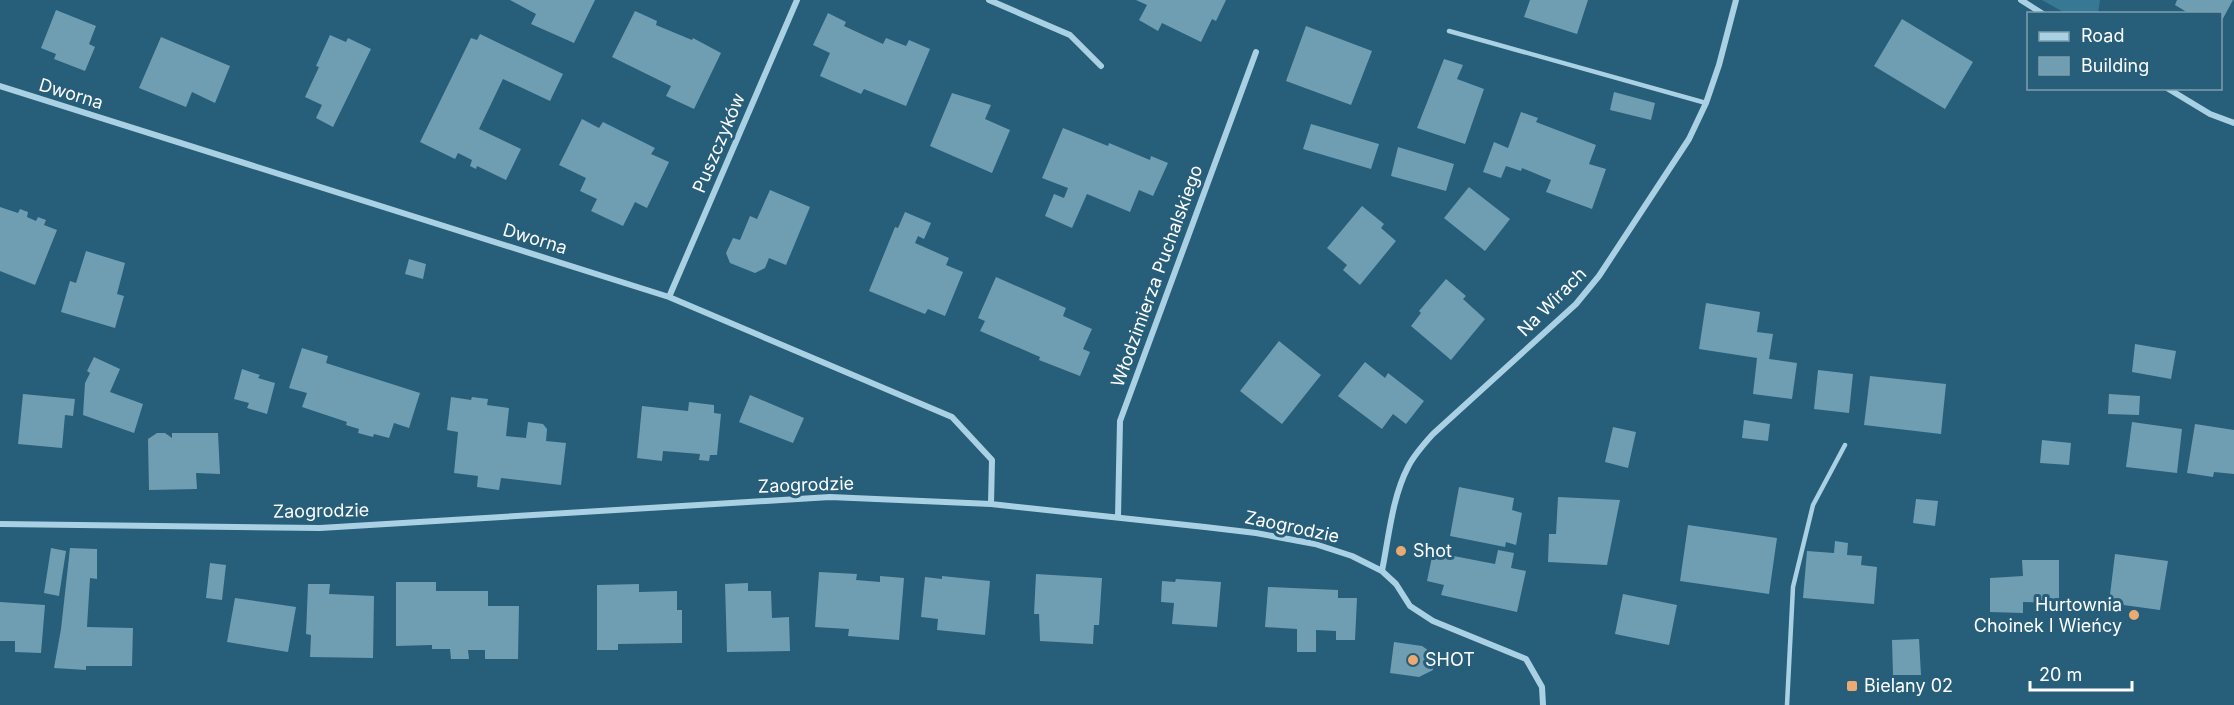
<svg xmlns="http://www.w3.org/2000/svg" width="2234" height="705" font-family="Inter,sans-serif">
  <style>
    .green { fill: #377895 }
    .building { fill: #6f9eb3 }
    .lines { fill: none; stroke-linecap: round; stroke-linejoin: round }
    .service { stroke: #aad1e3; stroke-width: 4.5 }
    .minor { stroke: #aad1e3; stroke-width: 6 }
    .poi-dot { fill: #ebab70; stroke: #275e7a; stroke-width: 2 }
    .labels { text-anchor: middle; stroke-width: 6; stroke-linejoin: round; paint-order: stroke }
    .street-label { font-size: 18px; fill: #fff; stroke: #275e7a }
    .poi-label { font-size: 18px; fill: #fff; stroke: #275e7a; text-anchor: start }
  </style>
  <rect width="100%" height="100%" fill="#275e7a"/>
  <!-- green -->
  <path class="green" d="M2042,0H2100L2098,13H2065Z"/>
  <!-- building -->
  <path class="building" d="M510,0H595L574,43L531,24L536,14Z
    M1136,0H1226L1216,21L1212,19L1201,42L1162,23L1158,31L1139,20L1147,5Z
    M1530,0H1588L1577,34L1524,17Z
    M2177,0H2233L2220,24V14H2190L2175,5Z
    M56,10L96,26L89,44L95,47L85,71L54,59L56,54L41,48Z
    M635,11L657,21L656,25L692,40L693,38L721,53L694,109L666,96L671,86L612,57Z
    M828,13L846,22L844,26L883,44L886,38L906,46L909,40L930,49L906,106L864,89L861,94L820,76L830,53L813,45Z
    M1902,19L1973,62L1945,109L1874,66Z
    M1306,26L1372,51L1351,105L1286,81Z
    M480,34L563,74L550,101L503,79L479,129L521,149L506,180L477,166L476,169L470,166L472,160L458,153L455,159L420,142L471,38L477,40Z
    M330,35L346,42L348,38L371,49L333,127L316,118L322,105L305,97L319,67L316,66Z
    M161,37L230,66L215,103L192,92L186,107L139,88Z
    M1444,59L1463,65L1457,79L1484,89L1465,144L1417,128Z
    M1614,92L1655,103L1651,120L1610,110Z
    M952,93L991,105L985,119L1010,130L992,173L930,146Z
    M1521,112L1538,118L1536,122L1596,145L1589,164L1606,169L1592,209L1546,192L1551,180L1522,168L1521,171L1506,166L1501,178L1483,172L1494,142L1508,148Z
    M582,119L599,128L603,122L655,148L651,154L669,162L647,208L635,202L623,226L591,211L597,199L580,191L586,178L559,165Z
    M1311,124L1379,144L1371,169L1303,149Z
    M1063,128L1108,146L1109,143L1150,160L1151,156L1168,163L1153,196L1139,190L1130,212L1087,194L1072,228L1045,216L1054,194L1064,198L1068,188L1042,178Z
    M1398,147L1454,164L1446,191L1391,176Z
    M1469,187L1510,219L1485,251L1444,218Z
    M770,190L810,207L786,265L769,258L765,268L755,273L730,263L726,253L733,238L740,240L750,216L757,219Z
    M1362,206L1384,224L1381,228L1396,241L1360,285L1343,270L1347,265L1327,248Z
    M0,207L18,213L20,209L28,212L27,217L36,221L38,217L46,220L44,225L57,230L35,285L0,271Z
    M905,212L931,223L924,239L918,236L915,243L949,258L946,265L963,272L945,316L928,309L925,314L869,291L895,227L898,228Z
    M86,251L125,263L117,294L124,296L115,328L61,312L70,281L76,283Z
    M409,259L426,264L423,279L405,274Z
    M996,277L1066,308L1063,316L1092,329L1083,349L1090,352L1080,376L1039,360L1040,357L980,331L985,321L978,318Z
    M1446,279L1466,296L1463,299L1485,319L1451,360L1411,326L1421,313L1419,311Z
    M1706,303L1760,312L1757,332L1773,334L1769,359L1797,363L1792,399L1753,394L1757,358L1699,349Z
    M1279,341L1321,375L1282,424L1240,391Z
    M2135,344L2176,351L2171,379L2132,372Z
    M302,348L328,356L326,363L420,393L409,428L394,423L389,438L374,434L373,437L358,433L359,429L346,425L347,422L302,407L307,393L289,388Z
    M94,357L120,369L110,392L143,404L134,433L83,415L85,383L90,373L87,371Z
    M1365,362L1385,378L1388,373L1424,401L1406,424L1393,414L1382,429L1338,396Z
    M242,369L260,375L258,378L275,383L267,414L247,408L249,403L234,399Z
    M1818,370L1853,374L1849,413L1814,409Z
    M1870,376L1946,384L1941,434L1864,425Z
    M23,394L75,399L73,416L65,415L62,448L18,444Z
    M2109,394L2140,396L2139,415L2108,414Z
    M750,395L804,418L793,443L739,422Z
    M451,397L471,400L472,397L488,399L487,405L509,408L506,436L526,438L528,422L543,424L547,429L546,441L566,443L561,485L501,478L499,490L477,487L478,476L454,473L458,432L447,430Z
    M689,402L714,405V413L721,414L717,455H710L709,461L699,460L700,454L663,451L662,461L637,458L642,406L688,411Z
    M1744,420L1770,424L1768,441L1742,438Z
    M2132,422L2182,429L2177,473L2126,467Z
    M2195,424L2234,430V474L2214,472L2213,477L2187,473Z
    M1613,427L1636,432L1628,468L1605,462Z
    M157,433H165L172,438V433H218L220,474L196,473L197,489L149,490L148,439Z
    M2042,440L2071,443L2069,465L2040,463Z
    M1459,487L1514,498L1512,510L1522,513L1516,545L1506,542L1505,547L1450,536Z
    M1558,497L1620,500L1607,565L1548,562L1549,534H1556Z
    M1916,499L1938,501L1935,526L1913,523Z
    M1688,525L1777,538L1769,594L1680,581Z
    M1835,541L1848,543L1847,555L1862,556L1861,565L1877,567L1874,604L1803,598L1807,551L1834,553Z
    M51,548L66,551L59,596L44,593Z
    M70,548L97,549V579L90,578L87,627L133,628L132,666H86V670L54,668L61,629Z
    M1498,550L1514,553L1511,568L1526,571L1517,612L1441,595L1444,585L1427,581L1433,552L1495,564Z
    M2115,554L2168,561L2160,610L2109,603Z
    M2022,560H2059V603L2023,602V613L1990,612V578L2023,576Z
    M210,563L226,565L222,600L206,598Z
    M819,572L857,574L856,580L880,582V576L904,578L899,640L848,636L849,629L815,627Z
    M1036,574L1102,578L1099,625H1094L1093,644L1040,641L1039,614H1034Z
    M942,576L990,581L985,635L937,630L938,619L921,617L925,577L942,579Z
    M1176,579L1221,582L1217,627L1172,624L1174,603L1161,602L1162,581L1175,582Z
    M396,582H436V591H488V606H519L518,659H485V650H468L469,659H451L450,649H432V645L396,646Z
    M748,583V591H771L772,618L789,617L790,651L727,652L725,584Z
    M308,584H330L329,594L374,596L373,658L310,657L311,635L306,634Z
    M639,584V592L677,591V610H682V643L618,644V650H597V585Z
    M1268,587L1338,590V598H1357L1355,640H1336V631L1316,630V652H1297V629L1265,627Z
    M1623,594L1677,605L1669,645L1615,634Z
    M235,598L296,607L288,652L227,642Z
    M0,602L45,605L41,653L15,652V641H0Z
    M1919,639L1921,675H1893L1892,640Z
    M1394,642L1422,646L1435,655L1433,670L1419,677L1390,673Z"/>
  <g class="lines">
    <!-- service -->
    <path class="service" d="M1449,31L1706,103
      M1787,705L1793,587L1813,505L1845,445"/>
    <!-- minor -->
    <path class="minor" d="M989,0L1070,35L1101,66
      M2021,0L2043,14
      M0,86L669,297L952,417L992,460L991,504
      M2167,88L2210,114L2234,123
      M669,297L797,0
      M1118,517L1120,421L1256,52
      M0,524L320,528L830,497L991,504L1205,527L1256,533L1315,544L1352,556L1382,571L1396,584L1410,606L1433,621L1526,659L1542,687L1543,705
      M1382,571C1389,536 1392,498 1408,467C1414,455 1424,444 1433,434L1576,304L1599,276L1689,139L1706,103L1719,65L1736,0"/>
  </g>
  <!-- markers -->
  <g class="poi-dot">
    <circle cx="1401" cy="551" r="6"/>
    <circle cx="2134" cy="615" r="6"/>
    <circle cx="1413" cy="660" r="6"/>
    <rect x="1846" y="680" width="12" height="12" rx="3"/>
  </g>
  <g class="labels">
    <!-- street labels -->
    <g class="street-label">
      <text transform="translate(71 94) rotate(17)" y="6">Dworna</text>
      <text transform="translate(719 143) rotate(-67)" y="6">Puszczyków</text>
      <text transform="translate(535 239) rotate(17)" y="6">Dworna</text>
      <text transform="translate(1157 276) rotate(-70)" y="6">Włodzimierza Puchalskiego</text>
      <text transform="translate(1552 302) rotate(-45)" y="6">Na Wirach</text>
      <text transform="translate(806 485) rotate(-2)" y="6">Zaogrodzie</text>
      <text transform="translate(321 511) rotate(-1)" y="6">Zaogrodzie</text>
      <text transform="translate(1292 527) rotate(12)" y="6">Zaogrodzie</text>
    </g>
    <!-- poi labels -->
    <g class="poi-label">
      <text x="1413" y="557">Shot</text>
      <text x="2122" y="611" text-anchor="end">Hurtownia<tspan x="2122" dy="21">Choinek I Wieńcy</tspan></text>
      <text x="1425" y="666">SHOT</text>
      <text x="1864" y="692">Bielany 02</text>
    </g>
  </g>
  <!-- legend -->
  <rect x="2027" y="12" width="195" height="78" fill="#275e7a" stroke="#7d9eaf" stroke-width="1.5"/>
  <rect x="2039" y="32" width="30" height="9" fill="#aad1e3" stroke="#7d9eaf" stroke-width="1.5"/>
  <text x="2081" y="42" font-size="18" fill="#ffffff">Road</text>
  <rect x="2039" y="57" width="30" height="18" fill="#6f9eb3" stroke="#7d9eaf" stroke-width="1.5"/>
  <text x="2081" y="72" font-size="18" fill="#ffffff">Building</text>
  <!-- scale -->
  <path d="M2030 681v9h102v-9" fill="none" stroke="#ffffff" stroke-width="3"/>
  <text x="2039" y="681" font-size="18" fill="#ffffff" stroke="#275e7a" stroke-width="4.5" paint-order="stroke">20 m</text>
</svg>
